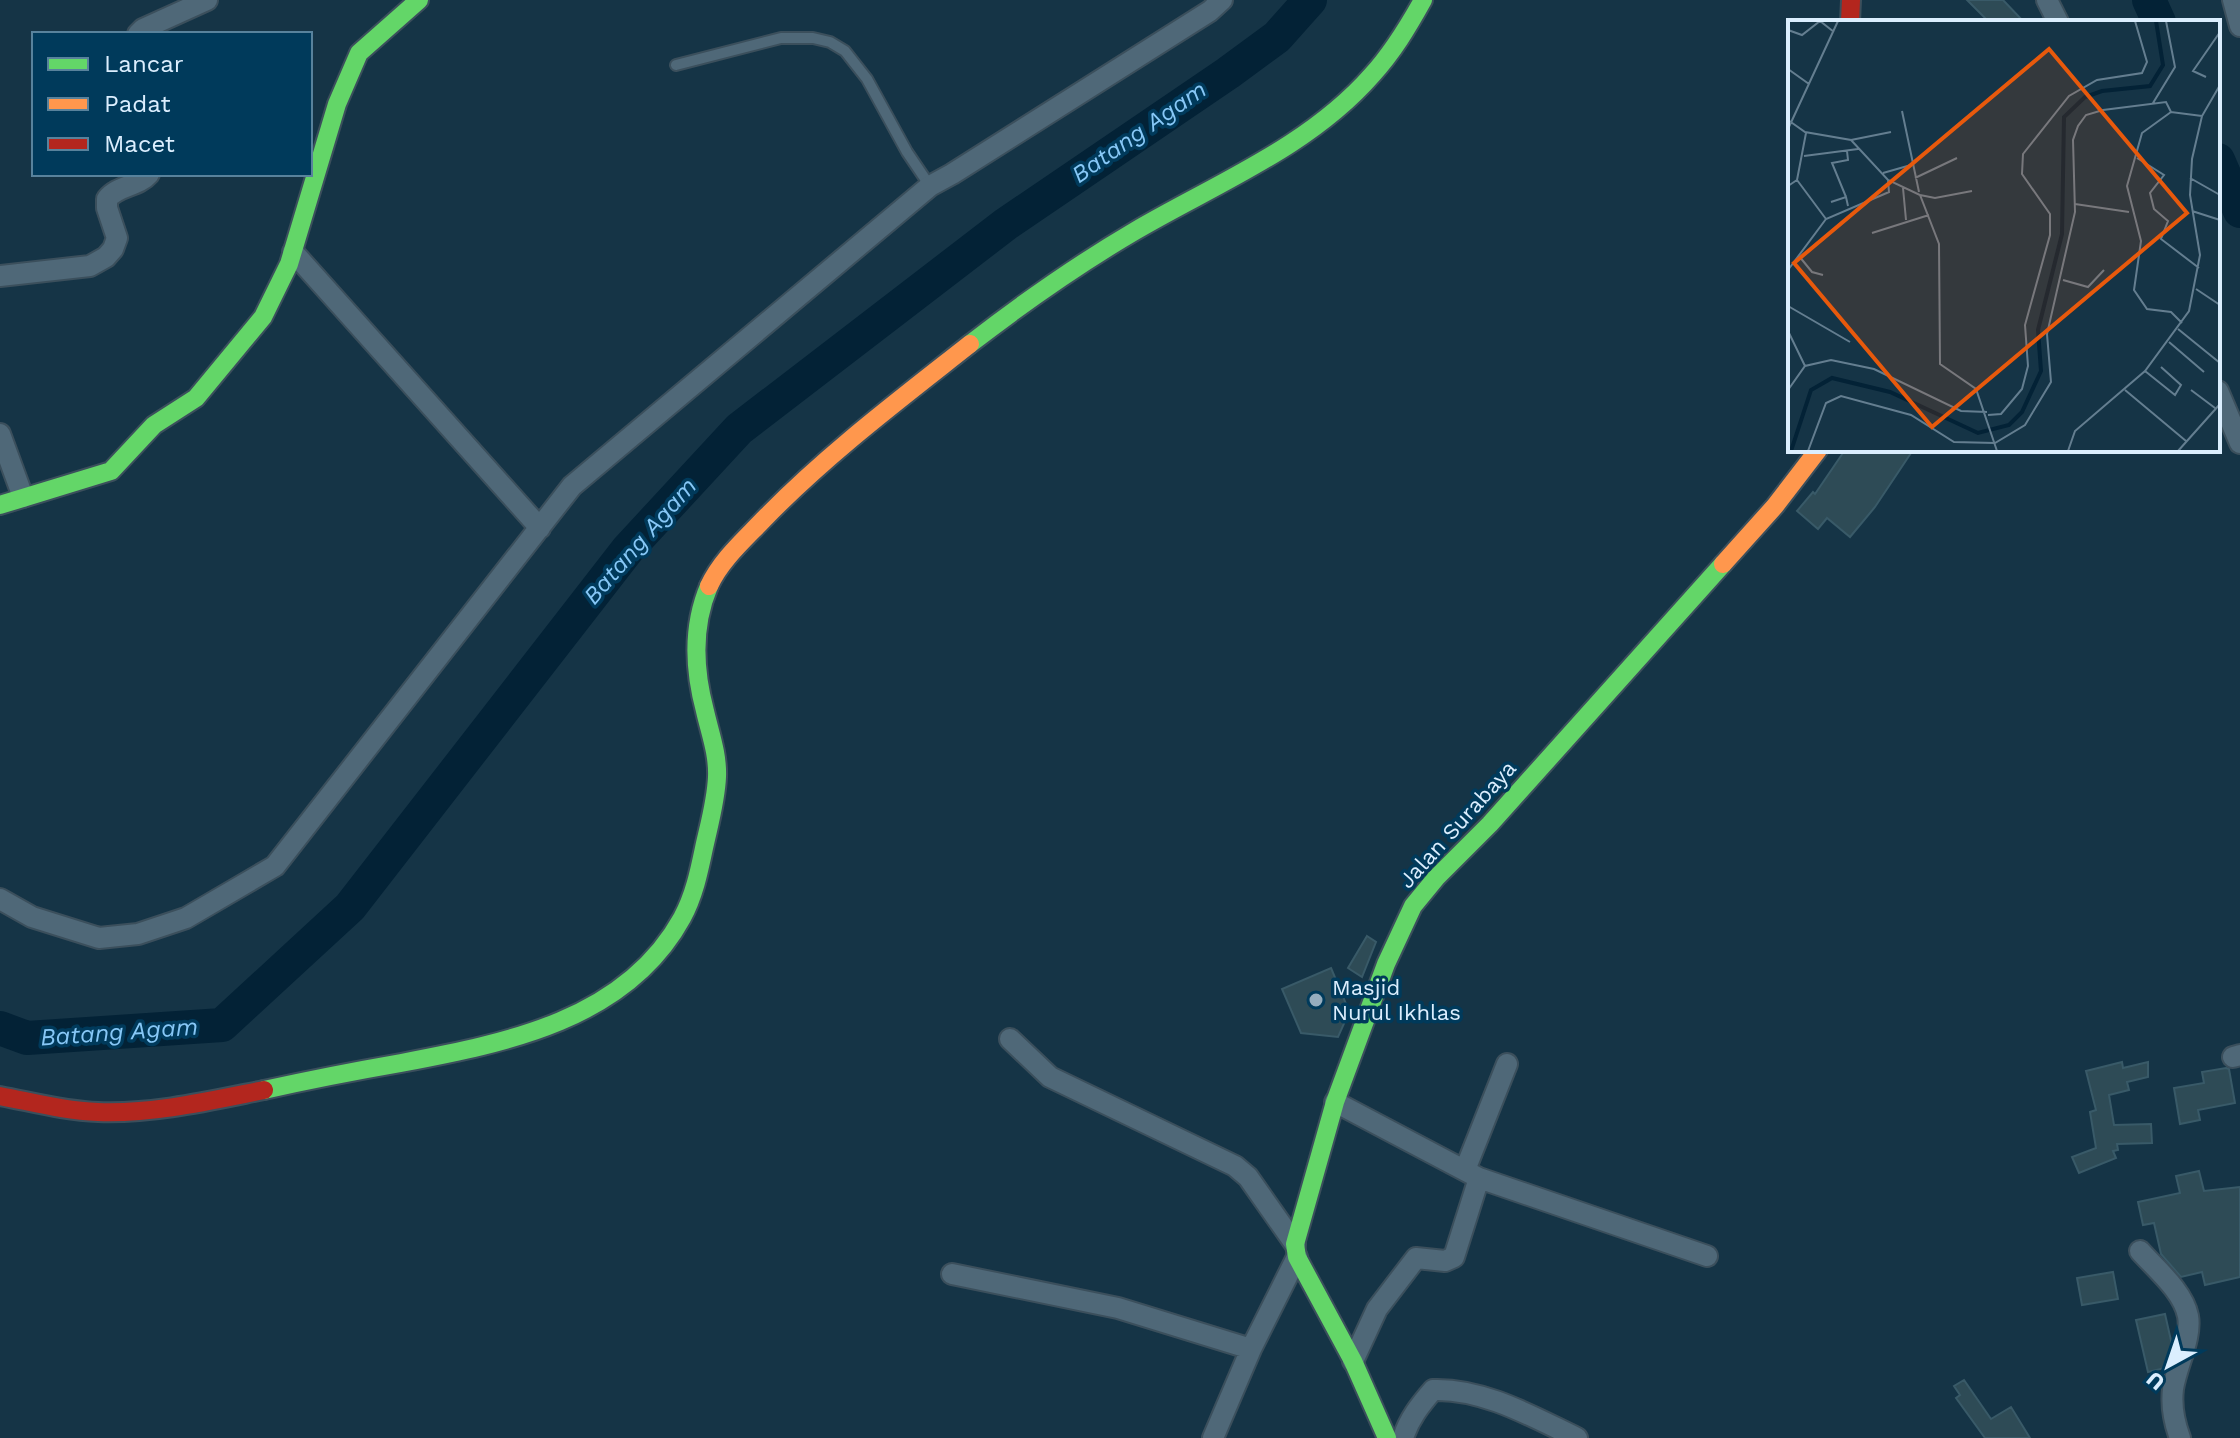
<svg xmlns="http://www.w3.org/2000/svg" width="2240" height="1438" font-family="'Work Sans',sans-serif">
  <style>
    .lines { fill: none; stroke-linecap: round; stroke-linejoin: round }
    .river { stroke: #032236; stroke-width: 34 }
    .building { fill: #2e4b56; stroke: #395a68; stroke-width: 2 }
    .lane-casing { stroke: #3b4f5c; stroke-width: 14 }
    .street-casing { stroke: #3b4f5c; stroke-width: 24 }
    .fast-casing { stroke: #3b4f5c; stroke-width: 22 }
    .slow-casing { stroke: #3b4f5c; stroke-width: 22 }
    .jam-casing { stroke: #3b4f5c; stroke-width: 22 }
    .lane { stroke: #4f6878; stroke-width: 10 }
    .street { stroke: #4f6878; stroke-width: 20 }
    .fast { stroke: #63d668; stroke-width: 18 }
    .slow { stroke: #ff974d; stroke-width: 18 }
    .jam { stroke: #b3261e; stroke-width: 18 }
    .poi-dot { fill: #96adbe; stroke: #003a5b; stroke-width: 3 }
    .labels { text-anchor: middle; stroke-width: 7; stroke-linejoin: round; paint-order: stroke }
    .street-label { font-size: 22px; fill: #dbeefe; stroke: #003a5b }
    .poi-label { font-size: 22px; fill: #dbeefe; stroke: #003a5b; text-anchor: start }
    .water-label { font-size: 24px; font-style: italic; fill: #87c8f7; stroke: #003a5b }
    .inset-river { fill: none; stroke: #032236; stroke-width: 4 }
    .inset-road { fill: none; stroke: #647e90; stroke-width: 2 }
    .view { fill: #e8590c; fill-opacity: 0.15; stroke: #e8590c; stroke-width: 4 }
    .inset-edge { fill: none; stroke: #dbeefe; stroke-width: 4 }
  </style>
  <rect width="100%" height="100%" fill="#153446"/>
  <g class="lines">
    <!-- river -->
    <path class="river" d="M2149,0L2159,22
      M2218,160L2240,211
      M0,1028L27,1038L222,1025L350,907L628,549L739,429L1006,224L1228,73L1277,37L1310,0"/>
  </g>
  <!-- building -->
  <path class="building" d="M1967,0H2003L2024,22H1989Z
    M1845,450H1913L1875,507L1850,537L1827,518L1818,529L1797,511L1813,492L1815,494Z
    M1367,936L1376,942L1362,977L1348,968Z
    M1331,968L1349,1011L1347,1017L1338,1037L1301,1033L1282,989Z
    M2122,1062L2123,1068L2148,1062V1077L2127,1082L2129,1090L2109,1095L2114,1125L2151,1124L2152,1143L2117,1144L2118,1150L2113,1151L2116,1158L2079,1173L2072,1157L2096,1148L2090,1112L2096,1110L2086,1071Z
    M2226,1068L2229,1069L2235,1103L2198,1110L2200,1120L2180,1124L2174,1088L2204,1083L2202,1072Z
    M2199,1171L2204,1191L2240,1187V1277L2205,1285L2202,1272L2181,1277L2161,1254L2154,1223L2143,1225L2138,1202L2180,1193L2176,1176Z
    M2113,1272L2118,1299L2082,1305L2077,1278Z
    M2165,1314L2172,1345L2171,1349L2165,1368L2148,1372L2136,1320Z
    M1964,1380L1991,1419L2011,1407L2030,1438H1985L1956,1398L1960,1395L1954,1386Z"/>
  <g class="lines">
    <defs>
      <path id="lane" d="M676,65L781,38H813L830,42L845,51L867,79L907,152L930,186"/>
      <path id="street" d="M2047,0L2058,22
        M2233,0L2240,26
        M138,34L143,29L207,0
        M293,252L540,528
        M0,276L90,266L106,257L113,249L117,238L107,208V199C118,185 138,187 149,174
        M2218,391L2240,443
        M0,434L23,497
        M0,899L32,917L99,938L138,934L186,918L275,866L572,486L930,186L952,174L1210,11L1222,0
        M1010,1039L1050,1077L1235,1166L1248,1177L1295,1244
        M2233,1057L2240,1055
        M1335,1102L1479,1178L1707,1256
        M1465,1170L1507,1064
        M2140,1251C2156,1269 2183,1291 2188,1316C2192,1338 2176,1367 2173,1389C2171,1406 2174,1422 2180,1438
        M952,1274L1118,1308L1251,1349
        M1353,1361L1377,1309L1416,1258L1445,1261L1454,1257L1479,1178
        M1213,1438L1251,1349L1297,1257
        M1403,1438C1409,1419 1420,1405 1433,1390C1483,1388 1533,1417 1577,1438"/>
      <path id="fast" d="M970,344C1023,303 1077,265 1135,231C1215,184 1309,147 1372,75C1393,52 1408,27 1423,0
        M0,505L111,471L154,425L196,398L263,317L289,264L337,104L359,53L419,0
        M264,1090C309,1080 355,1071 401,1063C506,1043 626,1020 682,918C694,896 699,872 704,848C709,825 716,801 717,777C718,754 710,733 705,711C694,670 692,626 709,586
        M1387,1438L1353,1361L1297,1257L1295,1244L1335,1102L1386,964L1413,906L1436,878L1490,824L1723,564"/>
      <path id="slow" d="M1723,564L1775,506L1818,450
        M709,586C721,560 744,540 763,520C826,455 899,400 970,344"/>
      <path id="jam" d="M1850,22L1851,0
        M0,1096C32,1102 65,1111 98,1112C154,1114 209,1101 264,1090"/>
    </defs>
    <!-- lane casing -->
    <use href="#lane" class="lane-casing"/>
    <!-- street casing -->
    <use href="#street" class="street-casing"/>
    <!-- fast casing -->
    <use href="#fast" class="fast-casing"/>
    <!-- slow casing -->
    <use href="#slow" class="slow-casing"/>
    <!-- jam casing -->
    <use href="#jam" class="jam-casing"/>
    <!-- lane -->
    <use href="#lane" class="lane"/>
    <!-- street -->
    <use href="#street" class="street"/>
    <!-- fast -->
    <use href="#fast" class="fast"/>
    <!-- slow -->
    <use href="#slow" class="slow"/>
    <!-- jam -->
    <use href="#jam" class="jam"/>
  </g>
  <!-- markers -->
  <circle class="poi-dot" cx="1316" cy="1000" r="8"/>
  <g class="labels">
    <!-- street labels -->
    <g class="street-label">
      <text transform="translate(1457 824) rotate(-48)" y="8">Jalan Surabaya</text>
    </g>
    <!-- poi labels -->
    <g class="poi-label">
      <text x="1332" y="995">Masjid<tspan x="1332" dy="25">Nurul Ikhlas</tspan></text>
    </g>
    <!-- water labels -->
    <g class="water-label">
      <text transform="translate(1139 132) rotate(-35)" y="8">Batang Agam</text>
      <text transform="translate(640 541) rotate(-49)" y="8">Batang Agam</text>
      <text transform="translate(119 1032) rotate(-4)" y="8">Batang Agam</text>
    </g>
  </g>
  <!-- overview -->
  <g transform="translate(1788 20)">
    <rect width="432" height="432" fill="#153446"/>
    <path class="inset-river" d="M3,431L23,370L44,358L102,372L190,413L221,405L234,392L253,351L250,310L274,214L276,97L297,77L314,71L362,66L375,45L368,1"/>
    <path class="inset-road" d="M0,10L14,15L32,1L46,12M0,49L21,64M418,57L405,51L432,12M365,83L387,47L378,1M114,91L131,172M0,100L17,112L63,120L100,160L132,175L151,224L152,344L188,369L209,431M0,109L50,1M63,120L103,112M16,136L70,129M349,138L376,155L362,173L366,189L380,201L373,219L411,248M95,153L123,145M127,158L169,138M402,158L432,175M9,160L38,199M0,166L9,160L18,113M115,168L118,200M132,175L147,178L184,171M58,177L44,143L60,140L59,131M43,182L58,177L60,186M287,184L341,192M404,191L432,200M84,213L141,195M11,236L24,252L35,255M0,250L38,199L101,172L100,160M275,260L300,267L316,250M408,269L432,285M0,286L62,322M394,303L383,292L359,289L346,270L353,221L339,166L354,113L383,92L414,96M390,309L432,343M0,311L17,346M381,322L416,352M357,351L387,375L393,365L373,347M0,370L17,346L43,340L86,349L173,391L199,392M337,370L398,421M403,370L427,388M200,395L213,394L234,369L240,346L237,305L262,215V194L234,154L235,134L281,76L309,60L354,53L359,42L347,1M20,431L38,383L53,376L123,395L166,422L207,423L237,405L263,362L259,314L287,192L285,120L290,106L298,95L315,90L378,82L383,92M280,431L287,411L357,351L401,291L412,235L402,175L404,139L414,96L432,65M390,431L432,384"/>
    <path class="view" d="M261,29L399,193L144,407L6,243Z"/>
    <rect width="432" height="432" class="inset-edge"/>
  </g>
  <!-- legend -->
  <rect x="32" y="32" width="280" height="144" fill="#003a5b" stroke="#58829c" stroke-width="2"/>
  <rect x="48" y="58" width="40" height="12" fill="#63d668" stroke="#58829c" stroke-width="2"/>
  <text x="104" y="72" font-size="24" fill="#dbeefe">Lancar</text>
  <rect x="48" y="98" width="40" height="12" fill="#ff974d" stroke="#58829c" stroke-width="2"/>
  <text x="104" y="112" font-size="24" fill="#dbeefe">Padat</text>
  <rect x="48" y="138" width="40" height="12" fill="#b3261e" stroke="#58829c" stroke-width="2"/>
  <text x="104" y="152" font-size="24" fill="#dbeefe">Macet</text>
  <!-- north arrow -->
  <g transform="translate(2168 1366) rotate(220)" stroke="#003a5b" stroke-width="6" paint-order="stroke">
  <path d="M0-6L14 30L0 20L-14 30Z" fill="#dbeefe"/>
  <text y="-12" font-size="22" font-weight="bold" text-anchor="middle" fill="#dbeefe">U</text>
  </g>
</svg>
